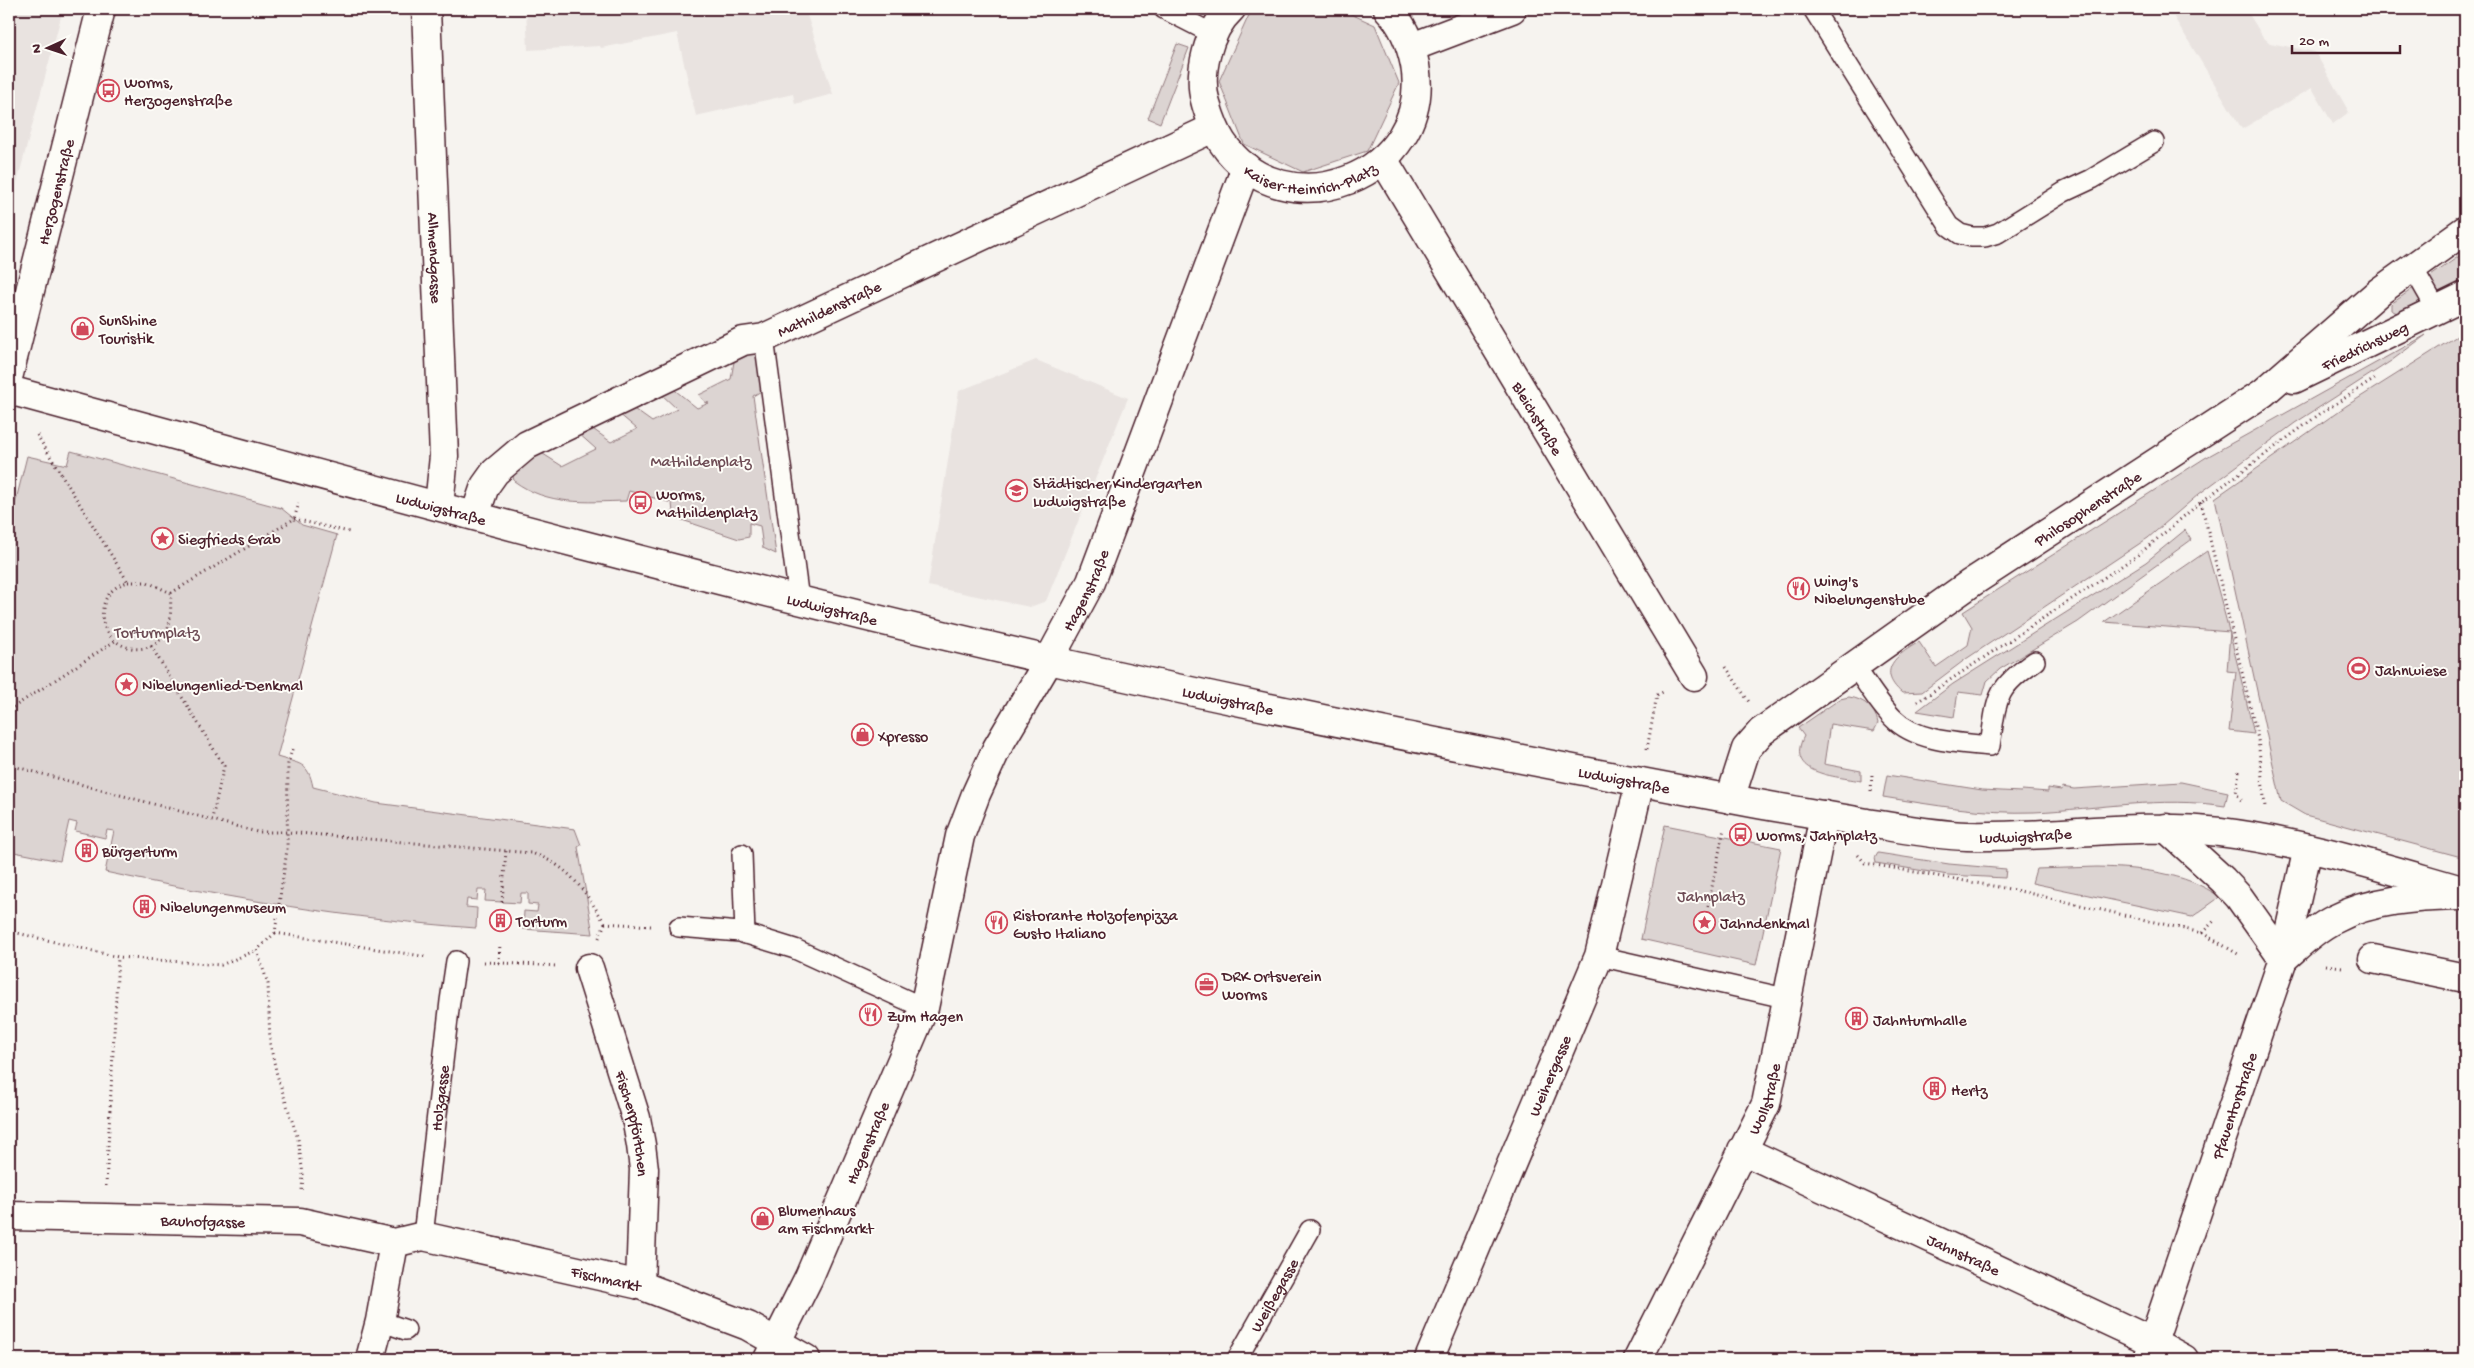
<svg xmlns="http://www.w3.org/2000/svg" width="2474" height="1368" font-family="'Gochi Hand',sans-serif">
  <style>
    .built { fill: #e9e3e0 }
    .green { fill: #dcd4d2; stroke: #937a7e }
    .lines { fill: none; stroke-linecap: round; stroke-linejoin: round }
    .lane-casing { stroke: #4a1f2b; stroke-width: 22 }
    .street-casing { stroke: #4a1f2b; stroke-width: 31 }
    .secondary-casing { stroke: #4a1f2b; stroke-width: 31 }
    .path { stroke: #4a1f2b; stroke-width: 3; stroke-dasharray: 1 4; stroke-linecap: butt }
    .lane { stroke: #fdfcf7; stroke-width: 19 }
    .street { stroke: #fdfcf7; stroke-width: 28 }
    .secondary { stroke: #fdfcf7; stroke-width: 28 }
    .labels { text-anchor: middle; stroke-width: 4; stroke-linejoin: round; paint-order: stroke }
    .poi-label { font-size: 16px; fill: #4a1f2b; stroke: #fdfcf7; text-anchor: start }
    .street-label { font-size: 16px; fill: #4a1f2b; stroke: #fdfcf7 }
    .park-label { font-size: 16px; fill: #6e4c55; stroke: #fdfcf7 }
  </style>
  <rect width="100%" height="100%" fill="#f6f3ef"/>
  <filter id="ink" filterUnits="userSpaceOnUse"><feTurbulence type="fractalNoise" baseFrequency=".02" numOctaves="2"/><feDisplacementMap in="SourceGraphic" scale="10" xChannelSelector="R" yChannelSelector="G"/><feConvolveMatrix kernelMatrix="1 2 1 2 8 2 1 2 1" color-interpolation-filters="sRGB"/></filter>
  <g filter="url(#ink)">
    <!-- built -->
    <path class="built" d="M9,9H63L9,213Z
      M526,9H805L833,94L795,104L793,94L696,116L677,33L601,48L600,46L528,50Z
      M2169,9H2246L2263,37L2270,43L2315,52L2349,112L2333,124L2312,88L2242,129Z
      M1036,360L1128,398L1046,601L1030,607L928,586L959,391Z"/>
    <!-- green -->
    <path class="green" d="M1269,9H1340L1375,25L1399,83L1367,151L1303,172L1244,144L1219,81L1249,15Z
      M1177,44L1189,48L1160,123L1148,118Z
      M2465,252V279L2397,313L2391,310V304Z
      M2465,331V858L2305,815L2281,801L2215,498L2346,406Z
      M2426,335L2391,361L2295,423L2199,494L2148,538L1966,659L1922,692L1902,693C1875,670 1898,654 1919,642L1936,667L1968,645L1972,627L1963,612L2205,458Z
      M742,353H755L759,362L763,390L753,396L776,554L763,548L760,526L749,523V537L739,539L679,519L673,513L672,503L629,491L626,501C586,502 548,506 514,481L512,471L540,452L562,466L596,449L578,433L590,427L611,442L637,429L618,413L631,407L652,422L677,409L660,393L671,387L697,408L709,403L705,402L699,395L731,379L735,356Z
      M71,451L281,508L302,525L337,535L277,757C299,764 308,761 313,787L376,803L575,829L581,845L578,847L593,934L523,929L524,911L537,912L538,905L528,904V893H521L520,903L485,901L486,890H478L477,900L467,899L466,907L477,908L476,928C351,919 227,898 105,872L114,831L107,830L105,838L75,831L77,823L69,821L60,861L9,851V528L27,456L67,465Z
      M2185,530L2191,540L2078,622L2000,669L1987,681L1983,695L1958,692L1954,717L1917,711L1953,684L2146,562Z
      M2207,551C2225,612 2240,673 2254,734L2229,731L2236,672L2227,671L2230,632L2104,622Z
      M1849,697C1864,699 1875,708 1878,723L1874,731L1830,724L1824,764L1861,771V781C1836,776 1784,775 1804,736L1798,728L1840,699Z
      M1887,775L1982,790L2021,792L2022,790L2048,792V788L2061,790L2062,787L2074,789L2181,782L2228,792L2225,806C2161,796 2099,809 2034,812C1983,814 1933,805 1883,797Z
      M1665,825L1781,848L1756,965L1641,939Z
      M1878,853L1949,864L2006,869L2005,878L1948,875L1876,863L1875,858Z
      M2097,867C2139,868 2185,872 2220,897L2192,917L2032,883L2036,869Z"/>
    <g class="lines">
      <defs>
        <g id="lane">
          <path d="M1164,9L1213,34"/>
          <path d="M1813,9L1949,226L1960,234L1972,237H1985L1998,233L2064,192L2092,179L2154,142"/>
          <path d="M2413,268L2437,310"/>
          <path d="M764,338L799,600"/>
          <path d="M1854,666C1867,683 1878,703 1893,718C1916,742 1960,743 1990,746C1997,699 1994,689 2035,661"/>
          <path d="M742,854L745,934"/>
          <path d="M679,927L740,932L795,949L924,1008"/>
          <path d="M1599,956L1789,999"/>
          <path id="s1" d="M423,1236L450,1001L456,961"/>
          <path d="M380,1321L406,1330"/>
          <path id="s2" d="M1237,1359L1310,1230"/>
        </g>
        <g id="street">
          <path id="s3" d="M1231,9C1208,30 1197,74 1206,104C1210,117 1214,130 1222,142C1284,234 1434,176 1415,65C1411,45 1403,24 1388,9"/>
          <path d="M1412,47L1512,9"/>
          <path id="s4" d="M1383,159L1694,676"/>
          <path id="s5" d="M2294,379L2465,296"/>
          <path id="s6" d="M475,515L485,486L495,472L527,445L743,341L764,338L1213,128"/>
          <path id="s7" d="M1049,660L1091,582L1246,167"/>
          <path id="s8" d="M1730,799L1746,749L1761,732L1971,583L2263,393L2380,291L2465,230"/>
          <path d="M2373,959L2465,978"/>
          <path id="s9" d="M589,968L636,1118L641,1145L644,1169L640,1285"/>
          <path id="s10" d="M1742,1150L2153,1342L2184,1359"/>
          <path id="s11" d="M9,1216L300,1222L394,1243L423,1236L640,1285L748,1326L806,1359"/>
          <path d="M370,1359L380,1321L394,1243"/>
          <path id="s12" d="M1429,1359L1599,956L1640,782"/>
          <path id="s13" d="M1638,1359L1766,1104L1824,815"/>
        </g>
        <g id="secondary">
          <path id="s14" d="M426,9L444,456L439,506"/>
          <path id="s15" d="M9,374L101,9"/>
          <path id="s16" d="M9,390C354,484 700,580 1049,660C1279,712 1511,758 1742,801C1784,809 1825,815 1867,823C1900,828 1934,835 1967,836C2051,838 2136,822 2220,832C2303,842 2384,868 2465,891"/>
          <path d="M2166,828L2223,880L2239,897L2283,959"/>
          <path d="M2283,959C2299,945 2316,928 2335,919C2371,900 2417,897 2457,896"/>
          <path id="s17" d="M768,1359L809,1277L924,1008L960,836L976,794L997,748L1049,660"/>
          <path id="s18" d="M2147,1359L2283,959L2308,848"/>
        </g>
      </defs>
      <!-- lane casing -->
      <use href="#lane" class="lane-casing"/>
      <!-- street casing -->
      <use href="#street" class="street-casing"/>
      <!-- secondary casing -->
      <use href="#secondary" class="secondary-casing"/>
      <!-- path -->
      <path class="path" d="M37,435L128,582
        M2201,502L2258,739L2265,807
        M294,519L349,532
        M128,582H147L171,593C170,604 172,617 168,628C151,668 89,645 105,601C109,591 119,584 128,582Z
        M171,593L294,519L299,503
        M151,646L224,766L212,819
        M1726,667L1749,702
        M1917,702L2138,555L2201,502L2321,413L2378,377
        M9,710L115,641
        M1647,749L1657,695L1665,691
        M9,765L257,832H287L531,853C570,865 584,891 605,923
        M2239,771L2236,793L2242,801
        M1871,791L1872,774
        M1858,855L1865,863L2015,890L2202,933L2238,954
        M502,902L506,851
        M279,904L287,850L288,764L293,746
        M1708,906L1724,829
        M277,918L275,933L257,950L268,984L270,1044L277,1075L298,1139L303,1174L302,1191
        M605,923L651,926
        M9,931L118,957L221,965L257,950
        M275,933L428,957
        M2202,933L2216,919
        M599,938L605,923
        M484,962L557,966
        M499,963L500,943
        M2326,965L2342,967
        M106,1186L118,957"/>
      <!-- lane -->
      <use href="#lane" class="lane"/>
      <!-- street -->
      <use href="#street" class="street"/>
      <!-- secondary -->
      <use href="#secondary" class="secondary"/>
    </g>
  </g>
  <!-- icons -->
  <defs>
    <symbol id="bus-ring" viewBox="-11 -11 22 22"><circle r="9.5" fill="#fdfcf7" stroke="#d1495b" stroke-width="1.5"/><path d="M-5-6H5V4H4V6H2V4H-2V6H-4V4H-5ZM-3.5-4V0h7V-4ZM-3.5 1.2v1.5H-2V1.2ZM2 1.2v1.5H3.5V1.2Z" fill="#d1495b"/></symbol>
    <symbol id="shop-ring" viewBox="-11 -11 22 22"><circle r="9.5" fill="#fdfcf7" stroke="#d1495b" stroke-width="1.5"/><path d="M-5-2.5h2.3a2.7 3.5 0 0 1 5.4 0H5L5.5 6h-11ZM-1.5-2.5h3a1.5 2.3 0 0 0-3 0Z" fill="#d1495b"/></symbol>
    <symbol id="school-ring" viewBox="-11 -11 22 22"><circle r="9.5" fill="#fdfcf7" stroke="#d1495b" stroke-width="1.5"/><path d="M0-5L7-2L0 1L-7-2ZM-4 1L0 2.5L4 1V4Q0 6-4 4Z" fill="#d1495b"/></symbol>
    <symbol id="sight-ring" viewBox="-11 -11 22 22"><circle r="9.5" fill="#fdfcf7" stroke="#d1495b" stroke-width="1.5"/><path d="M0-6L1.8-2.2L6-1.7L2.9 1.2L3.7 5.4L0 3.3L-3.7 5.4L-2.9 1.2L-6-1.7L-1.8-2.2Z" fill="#d1495b"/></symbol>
    <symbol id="restaurant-ring" viewBox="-11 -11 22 22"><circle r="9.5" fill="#fdfcf7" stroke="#d1495b" stroke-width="1.5"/><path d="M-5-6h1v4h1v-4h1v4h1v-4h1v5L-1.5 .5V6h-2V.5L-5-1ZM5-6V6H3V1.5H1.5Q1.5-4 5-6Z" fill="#d1495b"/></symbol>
    <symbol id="stadium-ring" viewBox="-11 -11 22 22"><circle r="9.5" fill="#fdfcf7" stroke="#d1495b" stroke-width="1.5"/><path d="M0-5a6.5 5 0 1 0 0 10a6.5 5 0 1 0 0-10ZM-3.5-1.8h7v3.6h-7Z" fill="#d1495b"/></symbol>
    <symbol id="building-ring" viewBox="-11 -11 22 22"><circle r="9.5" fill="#fdfcf7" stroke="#d1495b" stroke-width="1.5"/><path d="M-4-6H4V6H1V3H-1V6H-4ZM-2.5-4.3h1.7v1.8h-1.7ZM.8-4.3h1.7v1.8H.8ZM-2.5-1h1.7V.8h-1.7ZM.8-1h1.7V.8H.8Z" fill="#d1495b"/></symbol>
    <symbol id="office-ring" viewBox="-11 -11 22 22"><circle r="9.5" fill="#fdfcf7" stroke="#d1495b" stroke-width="1.5"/><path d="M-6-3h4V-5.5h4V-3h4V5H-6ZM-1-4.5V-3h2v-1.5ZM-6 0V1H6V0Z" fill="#d1495b"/></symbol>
  </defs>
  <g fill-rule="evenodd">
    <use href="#bus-ring" x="96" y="78" width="25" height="25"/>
    <use href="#shop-ring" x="70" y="316" width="25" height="25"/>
    <use href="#school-ring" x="1004" y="478" width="25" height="25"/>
    <use href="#bus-ring" x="628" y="490" width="25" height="25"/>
    <use href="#sight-ring" x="150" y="526" width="25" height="25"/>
    <use href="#restaurant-ring" x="1786" y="576" width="25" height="25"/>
    <use href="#stadium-ring" x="2346" y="656" width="25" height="25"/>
    <use href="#sight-ring" x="114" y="672" width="25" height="25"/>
    <use href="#shop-ring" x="850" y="722" width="25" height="25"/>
    <use href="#bus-ring" x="1728" y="822" width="25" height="25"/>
    <use href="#building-ring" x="74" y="838" width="25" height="25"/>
    <use href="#building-ring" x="132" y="894" width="25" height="25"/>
    <use href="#building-ring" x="488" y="908" width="25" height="25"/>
    <use href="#sight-ring" x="1692" y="910" width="25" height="25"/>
    <use href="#restaurant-ring" x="984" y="910" width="25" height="25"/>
    <use href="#office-ring" x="1194" y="972" width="25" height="25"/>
    <use href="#restaurant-ring" x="858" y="1002" width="25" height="25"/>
    <use href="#building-ring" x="1844" y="1006" width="25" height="25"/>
    <use href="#building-ring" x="1922" y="1076" width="25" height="25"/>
    <use href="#shop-ring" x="750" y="1206" width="25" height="25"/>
  </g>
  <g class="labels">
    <!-- poi labels -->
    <g class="poi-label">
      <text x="124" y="87">Worms,<tspan x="124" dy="18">Herzogenstraße</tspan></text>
      <text x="99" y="325">SunShine<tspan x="99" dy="18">Touristik</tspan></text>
      <text x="1033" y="488">Städtischer Kindergarten<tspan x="1033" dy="18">Ludwigstraße</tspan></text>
      <text x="656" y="499">Worms,<tspan x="656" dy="18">Mathildenplatz</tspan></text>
      <text x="178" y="544">Siegfrieds Grab</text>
      <text x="1814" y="586">Wing's<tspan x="1814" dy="18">Nibelungenstube</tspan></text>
      <text x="2375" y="675">Jahnwiese</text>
      <text x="142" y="690">Nibelungenlied-Denkmal</text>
      <text x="878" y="741">Xpresso</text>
      <text x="1756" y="840">Worms, Jahnplatz</text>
      <text x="102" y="856">Bürgerturm</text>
      <text x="160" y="912">Nibelungenmuseum</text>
      <text x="1013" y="920">Ristorante Holzofenpizza<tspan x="1013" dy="18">Gusto Italiano</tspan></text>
      <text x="516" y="926">Torturm</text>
      <text x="1720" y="928">Jahndenkmal</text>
      <text x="1222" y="981">DRK Ortsverein<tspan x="1222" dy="18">Worms</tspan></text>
      <text x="887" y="1021">Zum Hagen</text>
      <text x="1873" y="1025">Jahnturnhalle</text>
      <text x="1951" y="1095">Hertz</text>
      <text x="778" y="1215">Blumenhaus<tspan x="778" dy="18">am Fischmarkt</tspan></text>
    </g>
    <!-- street labels -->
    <g class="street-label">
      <text dy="6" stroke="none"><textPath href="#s3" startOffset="248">Kaiser-Heinrich-Platz</textPath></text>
      <text dy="6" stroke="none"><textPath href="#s15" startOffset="188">Herzogenstraße</textPath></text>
      <text dy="6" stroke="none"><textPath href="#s14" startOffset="249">Allmendgasse</textPath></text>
      <text dy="6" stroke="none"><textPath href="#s6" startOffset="422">Mathildenstraße</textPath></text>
      <text dy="6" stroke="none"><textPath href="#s5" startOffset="78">Friedrichsweg</textPath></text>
      <text dy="6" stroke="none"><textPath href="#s4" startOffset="302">Bleichstraße</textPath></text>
      <text dy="6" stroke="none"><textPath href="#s16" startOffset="448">Ludwigstraße</textPath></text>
      <text dy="6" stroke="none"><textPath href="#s8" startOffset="471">Philosophenstraße</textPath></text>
      <text dy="6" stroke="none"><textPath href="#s7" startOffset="79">Hagenstraße</textPath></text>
      <text dy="6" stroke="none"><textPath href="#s16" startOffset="852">Ludwigstraße</textPath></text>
      <text dy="6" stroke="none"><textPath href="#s16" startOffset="1258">Ludwigstraße</textPath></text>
      <text dy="6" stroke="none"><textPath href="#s16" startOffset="1662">Ludwigstraße</textPath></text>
      <text dy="6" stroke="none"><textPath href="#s16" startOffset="2068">Ludwigstraße</textPath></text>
      <text dy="6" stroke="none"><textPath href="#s12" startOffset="308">Weihergasse</textPath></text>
      <text dy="6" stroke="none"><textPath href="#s13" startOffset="290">Wollstraße</textPath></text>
      <text dy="6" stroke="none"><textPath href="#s1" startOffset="139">Holzgasse</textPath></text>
      <text dy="6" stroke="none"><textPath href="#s18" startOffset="268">Pfauentorstraße</textPath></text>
      <text dy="6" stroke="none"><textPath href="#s9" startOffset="162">Fischerpförtchen</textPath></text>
      <text dy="6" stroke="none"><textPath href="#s17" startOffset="238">Hagenstraße</textPath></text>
      <text dy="6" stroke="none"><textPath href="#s11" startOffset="194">Bauhofgasse</textPath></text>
      <text dy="6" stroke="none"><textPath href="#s10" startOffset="245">Jahnstraße</textPath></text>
      <text dy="6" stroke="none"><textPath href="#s11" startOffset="605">Fischmarkt</textPath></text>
      <text dy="6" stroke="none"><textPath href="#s2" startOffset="74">Weißegasse</textPath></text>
    </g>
    <!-- park labels -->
    <g class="park-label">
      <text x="701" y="466">Mathildenplatz</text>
      <text x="157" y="637">Torturmplatz</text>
      <text x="1711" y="901">Jahnplatz</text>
    </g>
  </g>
  <!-- margin -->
  <rect width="2474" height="1368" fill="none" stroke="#fdfcf7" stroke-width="30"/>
  <rect x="15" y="15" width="2444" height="1338" fill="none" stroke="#4a1f2b" stroke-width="2" filter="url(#ink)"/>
  <!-- north arrow -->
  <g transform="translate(48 48) rotate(267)" stroke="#fdfcf7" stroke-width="4" paint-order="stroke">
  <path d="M0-4L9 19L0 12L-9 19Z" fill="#4a1f2b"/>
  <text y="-8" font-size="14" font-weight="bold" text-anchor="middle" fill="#4a1f2b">N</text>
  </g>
  <!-- scale -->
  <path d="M2292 45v8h108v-8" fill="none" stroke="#4a1f2b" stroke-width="2.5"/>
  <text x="2299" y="45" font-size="15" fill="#4a1f2b" stroke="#fdfcf7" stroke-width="4" paint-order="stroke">20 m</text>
</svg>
